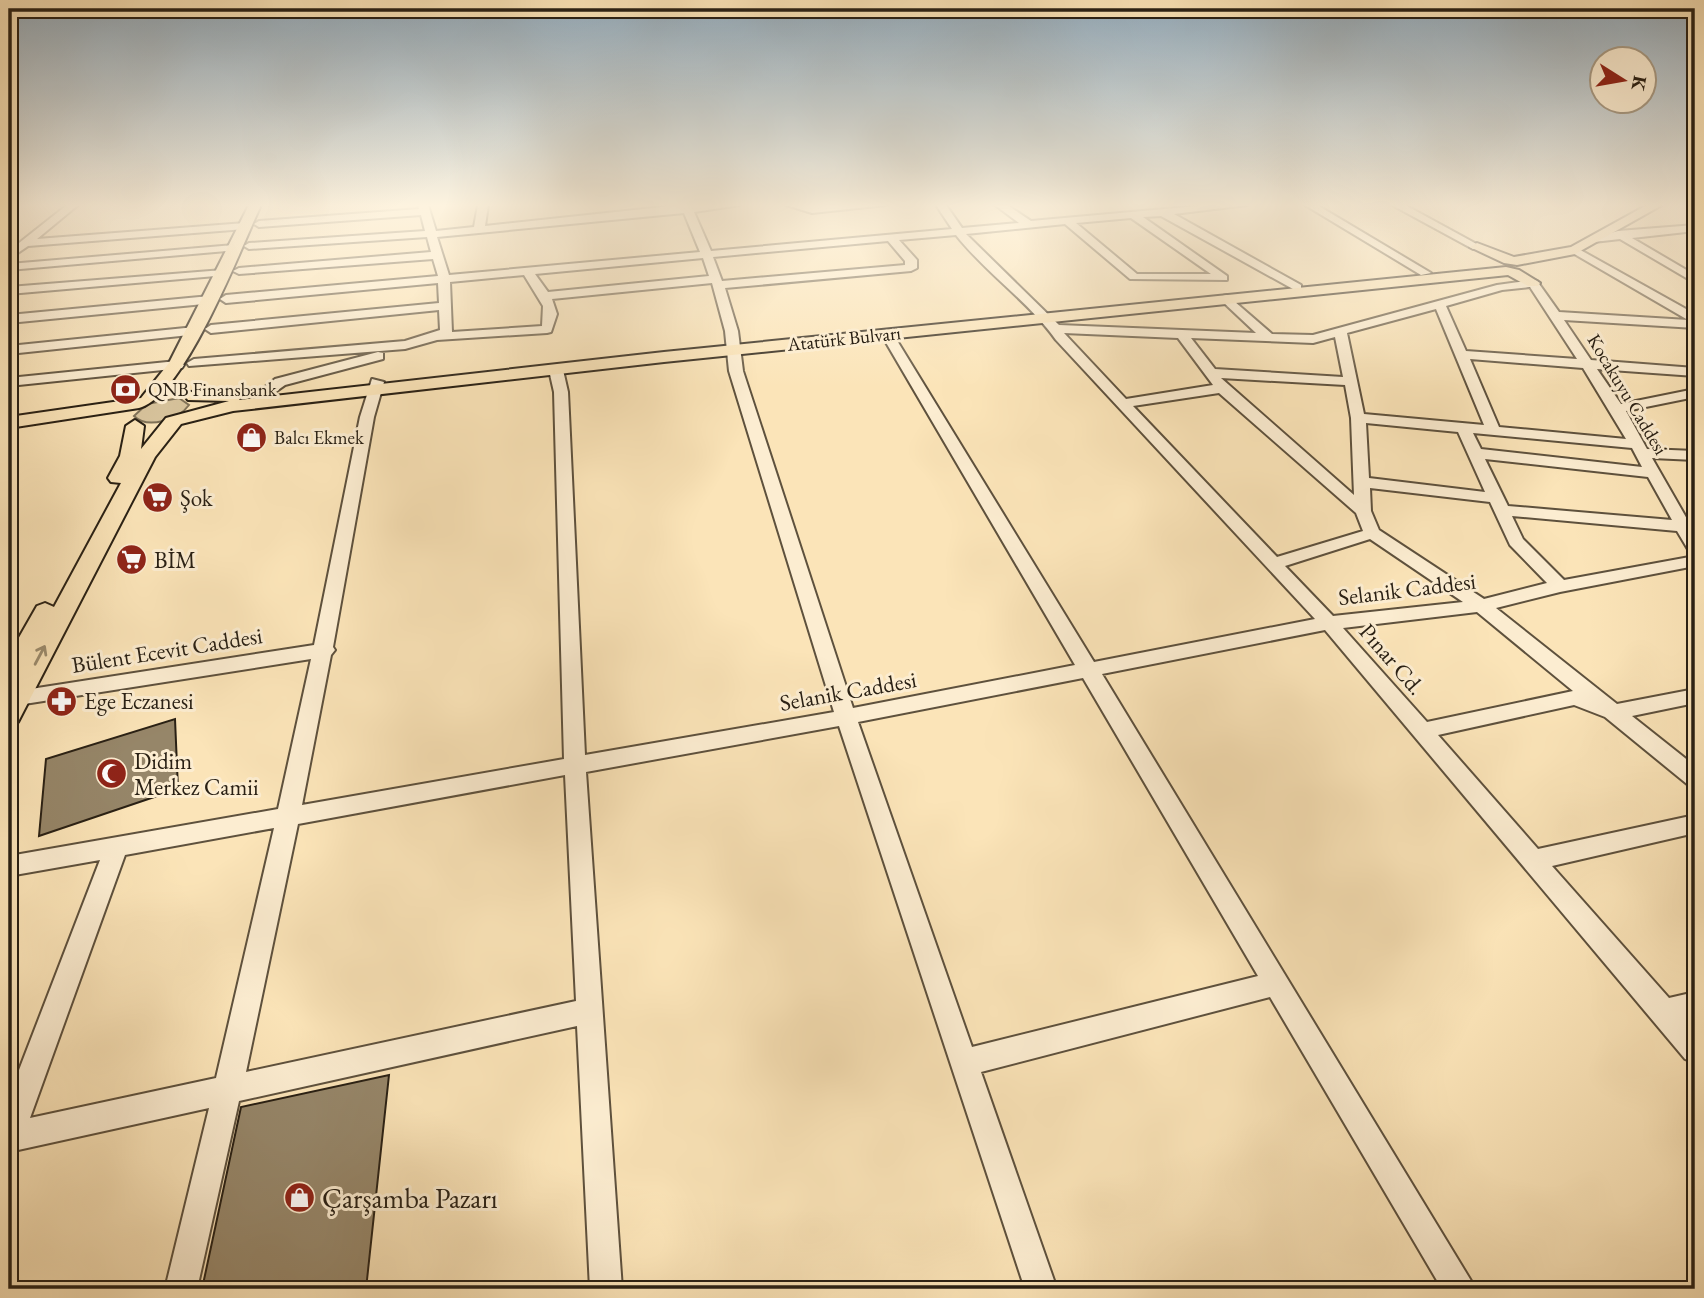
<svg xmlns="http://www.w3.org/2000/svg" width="1704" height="1298" font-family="'EB Garamond',serif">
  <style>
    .green { fill: #d7c39c; stroke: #807258; stroke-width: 2 }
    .building { fill: #968669; stroke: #292014; stroke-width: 2 }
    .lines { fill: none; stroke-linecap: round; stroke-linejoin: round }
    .minor-casing { stroke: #5e513d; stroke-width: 4 }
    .major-casing { stroke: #292014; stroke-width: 4 }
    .minor { fill: #fcedd1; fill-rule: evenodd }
    .major { fill: #fbe4b8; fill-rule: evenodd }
    .oneway { stroke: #9c8c6e }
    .labels { text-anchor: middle; stroke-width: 6; stroke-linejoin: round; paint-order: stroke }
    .far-street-label { font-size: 19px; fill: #292014; stroke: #fcedd1 }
    .far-poi-label { font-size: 19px; fill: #292014; stroke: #fcedd1; text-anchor: start }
    .poi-label { font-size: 23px; fill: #292014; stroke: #fcedd1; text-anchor: start }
    .street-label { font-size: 23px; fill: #292014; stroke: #fcedd1 }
    .near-poi-label { font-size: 28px; fill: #292014; stroke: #fcedd1; text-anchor: start }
  </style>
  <rect width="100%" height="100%" fill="#fbe4b8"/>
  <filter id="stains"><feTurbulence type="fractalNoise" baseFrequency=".00286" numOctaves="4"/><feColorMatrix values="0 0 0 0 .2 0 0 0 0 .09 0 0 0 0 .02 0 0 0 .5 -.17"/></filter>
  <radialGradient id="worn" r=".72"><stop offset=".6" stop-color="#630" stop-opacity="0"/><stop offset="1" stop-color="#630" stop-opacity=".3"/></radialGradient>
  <!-- green -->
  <path class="green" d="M179,398L189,405C179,419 148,430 134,416L147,404Z"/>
  <!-- building -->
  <path class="building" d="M175,719L178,789L39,836L46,759Z
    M389,1075L366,1289H202L241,1107Z"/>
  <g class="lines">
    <defs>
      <path id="minor" d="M67,205H78L37,239L245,223L250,226L245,229L28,246L9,259V251Z
        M418,205H428L436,231L474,227L478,205H488L485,226L681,205H740L694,212L711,251L952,229L936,205H946L962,228L1019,223L995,205H1007L1031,221L1209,205H1247L1174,214L1301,285V289H1293L1161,216L1143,217L1227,276V280L1130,279L1065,224L966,234L1059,325L1256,333L1223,302V296L1227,295L1272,334L1313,335L1497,285L1533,280L1537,281L1559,312L1688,320L1571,252V248L1575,247L1695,314V328L1564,320L1591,360L1695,368V376L1597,369L1621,404L1695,389V397L1626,411L1647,449L1695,451V460L1652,458L1695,533V552L1689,551L1677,531L1512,516L1523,539L1564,580L1695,556V566L1560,592L1496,608L1617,704L1695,689V703L1632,716L1695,766V786L1687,784L1605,717L1574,705L1438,735L1538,849L1695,815V833L1552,866L1669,998L1695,992V1018L1687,1019L1695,1028V1063L1685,1059L1325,630L1102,674L1476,1289H1442L1270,997L981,1072L1057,1289H1025L839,726L586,772L622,1289H590L577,1026L239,1101L197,1289H165L209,1108L9,1152V1096L100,860L9,876V856L278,809L311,659L18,705L11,703L9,696L18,691L314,645L360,417L372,379L384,382L374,417L333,647L335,650L331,655L302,805L564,759L554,392L549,370L556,366L563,370L568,392L585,755L834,712L729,371L725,331L712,283L552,299L557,314L551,332L547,333L437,340L405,349L189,366L187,363L194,359L405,341L440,330L439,310L211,333L205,329L211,325L439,303L438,283L226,303L220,299L226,295L438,276L433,259L239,274L233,271L239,268L431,252L427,237L249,249L244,246L249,243L425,231L421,215L259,227L254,224L259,221L419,209ZM684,213L700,252L449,275L437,237ZM1131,218L1211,274H1137L1076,223ZM956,235C986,273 1029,302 1056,340L1315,619L1094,662L893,334L887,330L881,334L1075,665L853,708L743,371L738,331L725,288L911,271L917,268V260L899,240ZM888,241L905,261V265L722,281L713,257ZM703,258L709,276L548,292L535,274ZM524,275L543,306L542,326L452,332L450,282ZM1530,287L1577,359L1466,351L1446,306L1502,290ZM1436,309L1484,425L1364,414L1347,333ZM1064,333L1178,338L1213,385L1126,399ZM1335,337L1343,377L1215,369L1191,338L1313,343ZM1470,359L1583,368L1626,439L1499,427ZM1221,378L1345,385L1351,418L1354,495ZM1219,393L1356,513L1363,531L1277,557L1133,406ZM1366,423L1458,432L1485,492L1369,478ZM1473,433L1632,448L1642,467L1481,449ZM1485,459L1648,477L1672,520L1508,506ZM1370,488L1490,502L1510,545L1547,583L1484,599L1379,530L1371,511ZM1370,539L1463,602L1333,616L1285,566ZM1477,612L1573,691L1427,722L1343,628ZM1083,678L1258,976L972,1047L858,722ZM565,775L576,1001L246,1072L298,824ZM274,828L216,1078L30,1118L125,855Z
        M786,205H886L812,213Z
        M1305,205H1317L1431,273L1421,275Z
        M1392,205H1405L1482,247L1473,249Z
        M1695,225V231L1632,238L1695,275V283L1620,239L1594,242L1589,239L1618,231Z
        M234,245L238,246V250L9,270V264Z
        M223,270L229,273L227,275L9,294V287Z
        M210,296L214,297V303L9,323V315Z
        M195,327L201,331L199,334L9,354V346Z
        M378,352L383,353V359L285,385L268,397L256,394L275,379Z
        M177,361L184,365L182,368L9,386V378Z"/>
      <path id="major" d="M249,205H261C240,250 184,397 139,408L9,428V417L141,398L169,363Z
        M1647,205H1662L1575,254L1517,265L1504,263L1470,247L1477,243L1514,257L1571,247Z
        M1506,267L1519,270L1540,283L1538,286H1528L1508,275L664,362L233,411L181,424L155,457L18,722L9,725V691L12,685L9,686V655L37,606L45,603L54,607L121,483L111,482L108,478L120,456L126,426L135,420L144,426L141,449L166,418L229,401L188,400L185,396L188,392L233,391L242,396L239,400L664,352Z"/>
    </defs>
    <!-- minor casing -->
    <use href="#minor" class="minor-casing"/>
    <!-- major casing -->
    <use href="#major" class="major-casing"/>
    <!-- minor -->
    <use href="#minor" class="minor"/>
    <!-- major -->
    <use href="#major" class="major"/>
  </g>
  <!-- one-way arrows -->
  <defs><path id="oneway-shaft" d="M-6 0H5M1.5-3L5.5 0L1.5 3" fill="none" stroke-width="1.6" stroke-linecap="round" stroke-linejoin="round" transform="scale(1.75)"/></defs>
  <use class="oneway" href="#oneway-shaft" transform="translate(40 655) rotate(-62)"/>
  <!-- sky -->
  <linearGradient id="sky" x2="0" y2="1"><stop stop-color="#93acbe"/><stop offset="0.53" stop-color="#fdf3df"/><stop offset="1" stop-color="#fdf3df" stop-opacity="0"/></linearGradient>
  <rect width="1704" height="387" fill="url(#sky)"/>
  <!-- icons -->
  <defs>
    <symbol id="bank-disc" viewBox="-11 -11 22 22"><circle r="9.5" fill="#8f2418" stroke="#fcedd1"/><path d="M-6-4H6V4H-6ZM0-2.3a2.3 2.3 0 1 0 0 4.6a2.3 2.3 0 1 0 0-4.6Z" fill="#fff"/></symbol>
    <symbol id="shop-disc" viewBox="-11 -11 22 22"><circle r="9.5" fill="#8f2418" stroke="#fcedd1"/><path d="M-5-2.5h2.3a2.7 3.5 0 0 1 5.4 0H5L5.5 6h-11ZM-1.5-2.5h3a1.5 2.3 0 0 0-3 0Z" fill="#fff"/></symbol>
    <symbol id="supermarket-disc" viewBox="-11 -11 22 22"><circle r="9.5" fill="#8f2418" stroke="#fcedd1"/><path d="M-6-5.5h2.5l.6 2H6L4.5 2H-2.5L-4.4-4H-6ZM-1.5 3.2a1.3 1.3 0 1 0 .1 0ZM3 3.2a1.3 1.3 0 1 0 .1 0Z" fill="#fff"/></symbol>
    <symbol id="pharmacy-disc" viewBox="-11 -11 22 22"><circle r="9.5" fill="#8f2418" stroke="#fcedd1"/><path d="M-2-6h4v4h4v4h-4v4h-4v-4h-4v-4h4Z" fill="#fff"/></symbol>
    <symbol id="mosque-disc" viewBox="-11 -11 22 22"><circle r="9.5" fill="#8f2418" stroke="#fcedd1"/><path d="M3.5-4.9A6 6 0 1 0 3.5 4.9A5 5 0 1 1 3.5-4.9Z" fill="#fff"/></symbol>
  </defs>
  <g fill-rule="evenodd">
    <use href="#bank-disc" x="108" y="372" width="35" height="35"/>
    <use href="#shop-disc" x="234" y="420" width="35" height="35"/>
    <use href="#supermarket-disc" x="140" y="480" width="35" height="35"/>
    <use href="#supermarket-disc" x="114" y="542" width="35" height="35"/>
    <use href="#pharmacy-disc" x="44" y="684" width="35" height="35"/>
    <use href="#mosque-disc" x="94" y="756" width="35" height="35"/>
    <use href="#shop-disc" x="282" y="1180" width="35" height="35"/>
  </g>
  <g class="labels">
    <!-- far-street labels -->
    <g class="far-street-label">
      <text transform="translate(844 338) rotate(-6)" y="7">Atatürk Bulvarı</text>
      <text transform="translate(1628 394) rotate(59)" y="7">Kocakuyu Caddesi</text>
    </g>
    <!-- far-poi labels -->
    <g class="far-poi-label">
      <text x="148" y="396">QNB Finansbank</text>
      <text x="274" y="444">Balcı Ekmek</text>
    </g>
    <!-- poi labels -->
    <g class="poi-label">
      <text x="180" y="506">Şok</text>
      <text x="154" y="568">BİM</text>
      <text x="84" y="709">Ege Eczanesi</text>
      <text x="134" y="769">Didim<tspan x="134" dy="26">Merkez Camii</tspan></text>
    </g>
    <!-- street labels -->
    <g class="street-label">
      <text transform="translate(1407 589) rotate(-7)" y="8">Selanik Caddesi</text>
      <text transform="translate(167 650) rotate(-9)" y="8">Bülent Ecevit Caddesi</text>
      <text transform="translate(1392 659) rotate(49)" y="8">Pınar Cd.</text>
      <text transform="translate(848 691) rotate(-10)" y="8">Selanik Caddesi</text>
    </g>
    <!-- near-poi labels -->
    <g class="near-poi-label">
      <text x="322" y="1208">Çarşamba Pazarı</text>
    </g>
  </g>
  <!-- margin -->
  <rect width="1704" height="1298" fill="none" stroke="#fbe4b8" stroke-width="35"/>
  <rect x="10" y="10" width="1683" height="1277" fill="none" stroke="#292014" stroke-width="3.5"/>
  <rect x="18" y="18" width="1669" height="1263" fill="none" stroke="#292014" stroke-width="2"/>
  <!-- north arrow -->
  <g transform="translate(1623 80) rotate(101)"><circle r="33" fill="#fcedd1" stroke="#a89b85" stroke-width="2"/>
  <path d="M0-5L12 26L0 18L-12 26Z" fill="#8f2418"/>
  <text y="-10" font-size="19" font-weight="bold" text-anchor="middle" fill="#292014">K</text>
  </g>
  <rect width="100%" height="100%" filter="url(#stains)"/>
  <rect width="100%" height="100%" fill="url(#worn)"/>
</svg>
